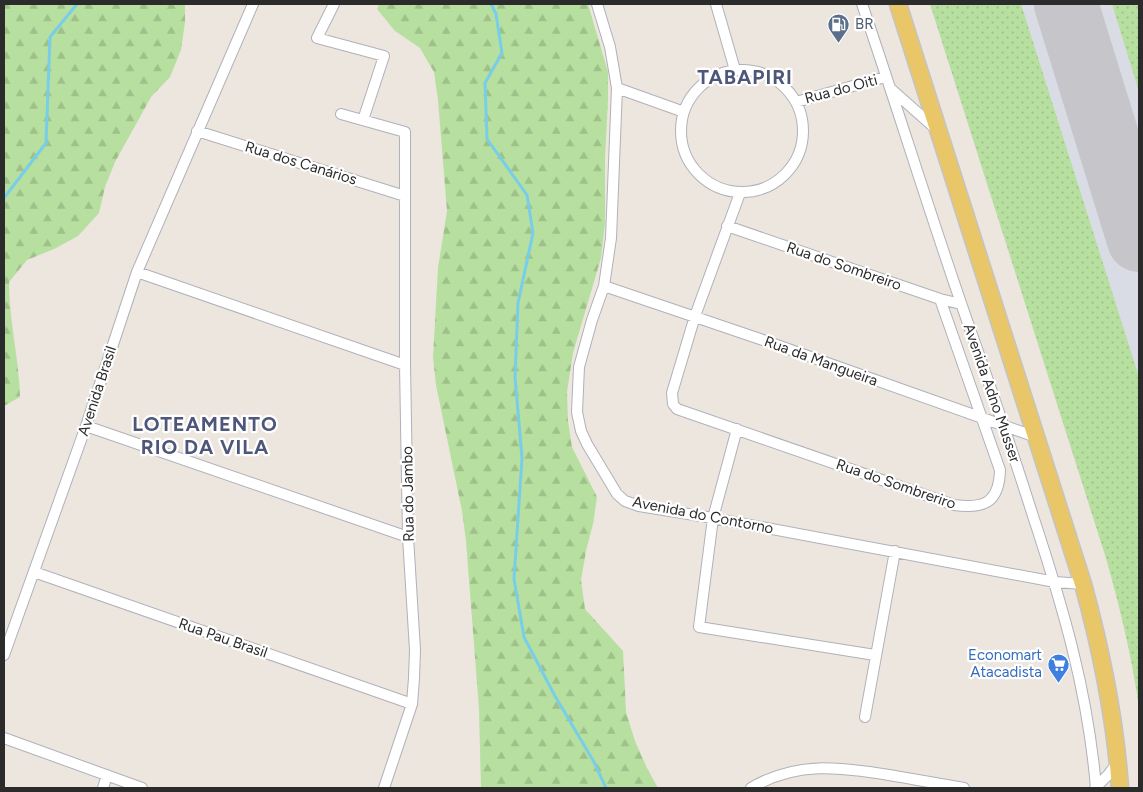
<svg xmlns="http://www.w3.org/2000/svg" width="1143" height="792" font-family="Figtree,sans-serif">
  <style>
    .airport { fill: #dadce5 }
    .green { fill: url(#green-dots) }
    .forest { fill: url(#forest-firs) }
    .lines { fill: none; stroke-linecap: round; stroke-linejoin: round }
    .stream { stroke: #78cee8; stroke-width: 3 }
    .runway { stroke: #c6c6ca; stroke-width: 64 }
    .street-casing { stroke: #afb1bb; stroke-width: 12 }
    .primary-casing { stroke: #c4c4c4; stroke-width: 19 }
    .street { stroke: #fff; stroke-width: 10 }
    .primary { stroke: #e9c667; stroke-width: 16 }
    .labels { text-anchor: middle; stroke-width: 4.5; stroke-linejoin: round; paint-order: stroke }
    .service-label { font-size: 15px; fill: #4e5e75; stroke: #fff; text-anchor: start }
    .street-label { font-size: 15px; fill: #2b2b2b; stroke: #fff }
    .shop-label { font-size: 15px; fill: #366cbe; stroke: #fff; text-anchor: end }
    .district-label { font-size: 20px; font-weight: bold; letter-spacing: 1px; fill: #4e577a; stroke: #fff }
  </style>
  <defs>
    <pattern id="green-dots" width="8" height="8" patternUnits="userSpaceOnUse" patternTransform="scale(1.25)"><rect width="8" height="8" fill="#b7df9f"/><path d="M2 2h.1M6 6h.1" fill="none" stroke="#9ec089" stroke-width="1.8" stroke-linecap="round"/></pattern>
    <pattern id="forest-firs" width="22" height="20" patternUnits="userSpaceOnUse" patternTransform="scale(1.25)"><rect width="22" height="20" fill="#b7df9f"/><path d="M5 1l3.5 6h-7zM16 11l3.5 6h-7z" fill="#9ec089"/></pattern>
  </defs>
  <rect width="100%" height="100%" fill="#ece6df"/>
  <!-- airport -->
  <path class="airport" d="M930,4H1139V706L1135,673L1121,609L1106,558Z"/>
  <!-- green -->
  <path class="green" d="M930,4H1021L1139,377V708C1132,657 1120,608 1106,558Z
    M1112,4H1139V92Z"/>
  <!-- forest -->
  <path class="forest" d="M4,4H185V22L181,50L170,77L151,97L115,162L105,187L99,213L78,236L54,249L27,260L9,282C9,321 19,358 20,397L4,406Z
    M379,4H588L608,72V100L605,158V223L601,258L573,353L567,392L568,421L572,447L597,497L593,524L586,551L581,580L585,609L623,651L626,712L635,741L647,768L658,788H481L479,709L466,541L462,511L436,385L433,357L438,268L447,211L438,100L434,72L420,48L395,31L377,9Z"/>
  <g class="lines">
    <!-- stream -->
    <path class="stream" d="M491,4L496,14L502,53L485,83L487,139L527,195L533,233L518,303L515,377L522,458L514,579L524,637L555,696L594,762L606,788
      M4,198L46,143L50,37L77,4"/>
    <!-- runway -->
    <path class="runway" d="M1066,4L1139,240"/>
    <defs>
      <path id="street" d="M334,4L317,38L384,56L363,120
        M597,4L610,47L617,88L611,238L604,286L592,320L579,367L577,412L581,431L587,444L617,494L625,501L639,506L713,518L1055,582L1083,584
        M716,4L735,70
        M862,4C899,112 932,221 970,329C992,391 1013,453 1033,516C1063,607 1088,692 1096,788
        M681 131a61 61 0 1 1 122 0a61 61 0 1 1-122 0Z
        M617,88L684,112
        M891,89L936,129
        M796,102L885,77
        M341,114L405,132V365L408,537L415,650L414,678L412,704L384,788
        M197,131L405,196
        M740,193L695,316L672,393L673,404L677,409L954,505C984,509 999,503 1000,470L940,299
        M727,226L940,299L961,304
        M137,272L405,365
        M604,286L760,339L1036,437
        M86,426L408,537
        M737,429L713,518L699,627L875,655
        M34,572L412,704
        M4,655L86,426L137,272L253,4
        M865,717L895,551
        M4,738L142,788
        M103,788L107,775
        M751,788C796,761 840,767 889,775C914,779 939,784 964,788
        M1095,788L1108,775L1118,762"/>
      <path id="primary" d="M898,4L1083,584C1102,653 1115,717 1120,788"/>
    </defs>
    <!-- street casing -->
    <use href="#street" class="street-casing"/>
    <!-- primary casing -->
    <use href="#primary" class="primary-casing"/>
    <!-- street -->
    <use href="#street" class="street"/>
    <!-- primary -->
    <use href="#primary" class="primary"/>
  </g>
  <!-- icons -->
  <defs>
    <symbol id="fuel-pin" viewBox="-11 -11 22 30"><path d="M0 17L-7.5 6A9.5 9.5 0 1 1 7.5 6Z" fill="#5c6f8a" stroke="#fff"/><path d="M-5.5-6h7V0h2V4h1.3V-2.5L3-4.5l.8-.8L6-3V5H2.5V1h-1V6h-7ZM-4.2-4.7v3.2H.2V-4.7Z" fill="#fff"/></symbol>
    <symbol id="supermarket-pin" viewBox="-11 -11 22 30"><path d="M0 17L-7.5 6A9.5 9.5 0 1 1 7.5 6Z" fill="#3f7fe0" stroke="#fff"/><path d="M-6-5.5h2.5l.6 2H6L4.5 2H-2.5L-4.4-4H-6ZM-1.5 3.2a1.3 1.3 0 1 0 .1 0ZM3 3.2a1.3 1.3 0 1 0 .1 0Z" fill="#fff"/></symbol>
  </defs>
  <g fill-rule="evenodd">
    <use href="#fuel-pin" x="826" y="12" width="25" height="34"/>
    <use href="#supermarket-pin" x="1046" y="652" width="25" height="34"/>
  </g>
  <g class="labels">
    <!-- service labels -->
    <g class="service-label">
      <text x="855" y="29">BR</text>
    </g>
    <!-- street labels -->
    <g class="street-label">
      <text transform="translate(841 89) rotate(-15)" y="5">Rua do Oiti</text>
      <text transform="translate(301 163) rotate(17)" y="5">Rua dos Canários</text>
      <text transform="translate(844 266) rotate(19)" y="5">Rua do Sombreiro</text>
      <text transform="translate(821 361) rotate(20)" y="5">Rua da Mangueira</text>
      <text transform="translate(97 391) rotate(-72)" y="5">Avenida Brasil</text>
      <text transform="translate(992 393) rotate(71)" y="5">Avenida Adno Musser</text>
      <text transform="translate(896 484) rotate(19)" y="5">Rua do Sombreriro</text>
      <text transform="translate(408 494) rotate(-91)" y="5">Rua do Jambo</text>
      <text transform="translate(703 515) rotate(11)" y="5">Avenida do Contorno</text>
      <text transform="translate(223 638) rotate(19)" y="5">Rua Pau Brasil</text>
    </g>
    <!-- shop labels -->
    <g class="shop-label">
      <text x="1042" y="660">Economart<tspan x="1042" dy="17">Atacadista</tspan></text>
    </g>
    <!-- district labels -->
    <g class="district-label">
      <text x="745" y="84">TABAPIRI</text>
      <text x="205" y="431">LOTEAMENTO<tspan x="205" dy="23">RIO DA VILA</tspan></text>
    </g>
  </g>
  <!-- border -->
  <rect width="1143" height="792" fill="none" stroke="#2b2b2b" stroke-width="10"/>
</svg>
